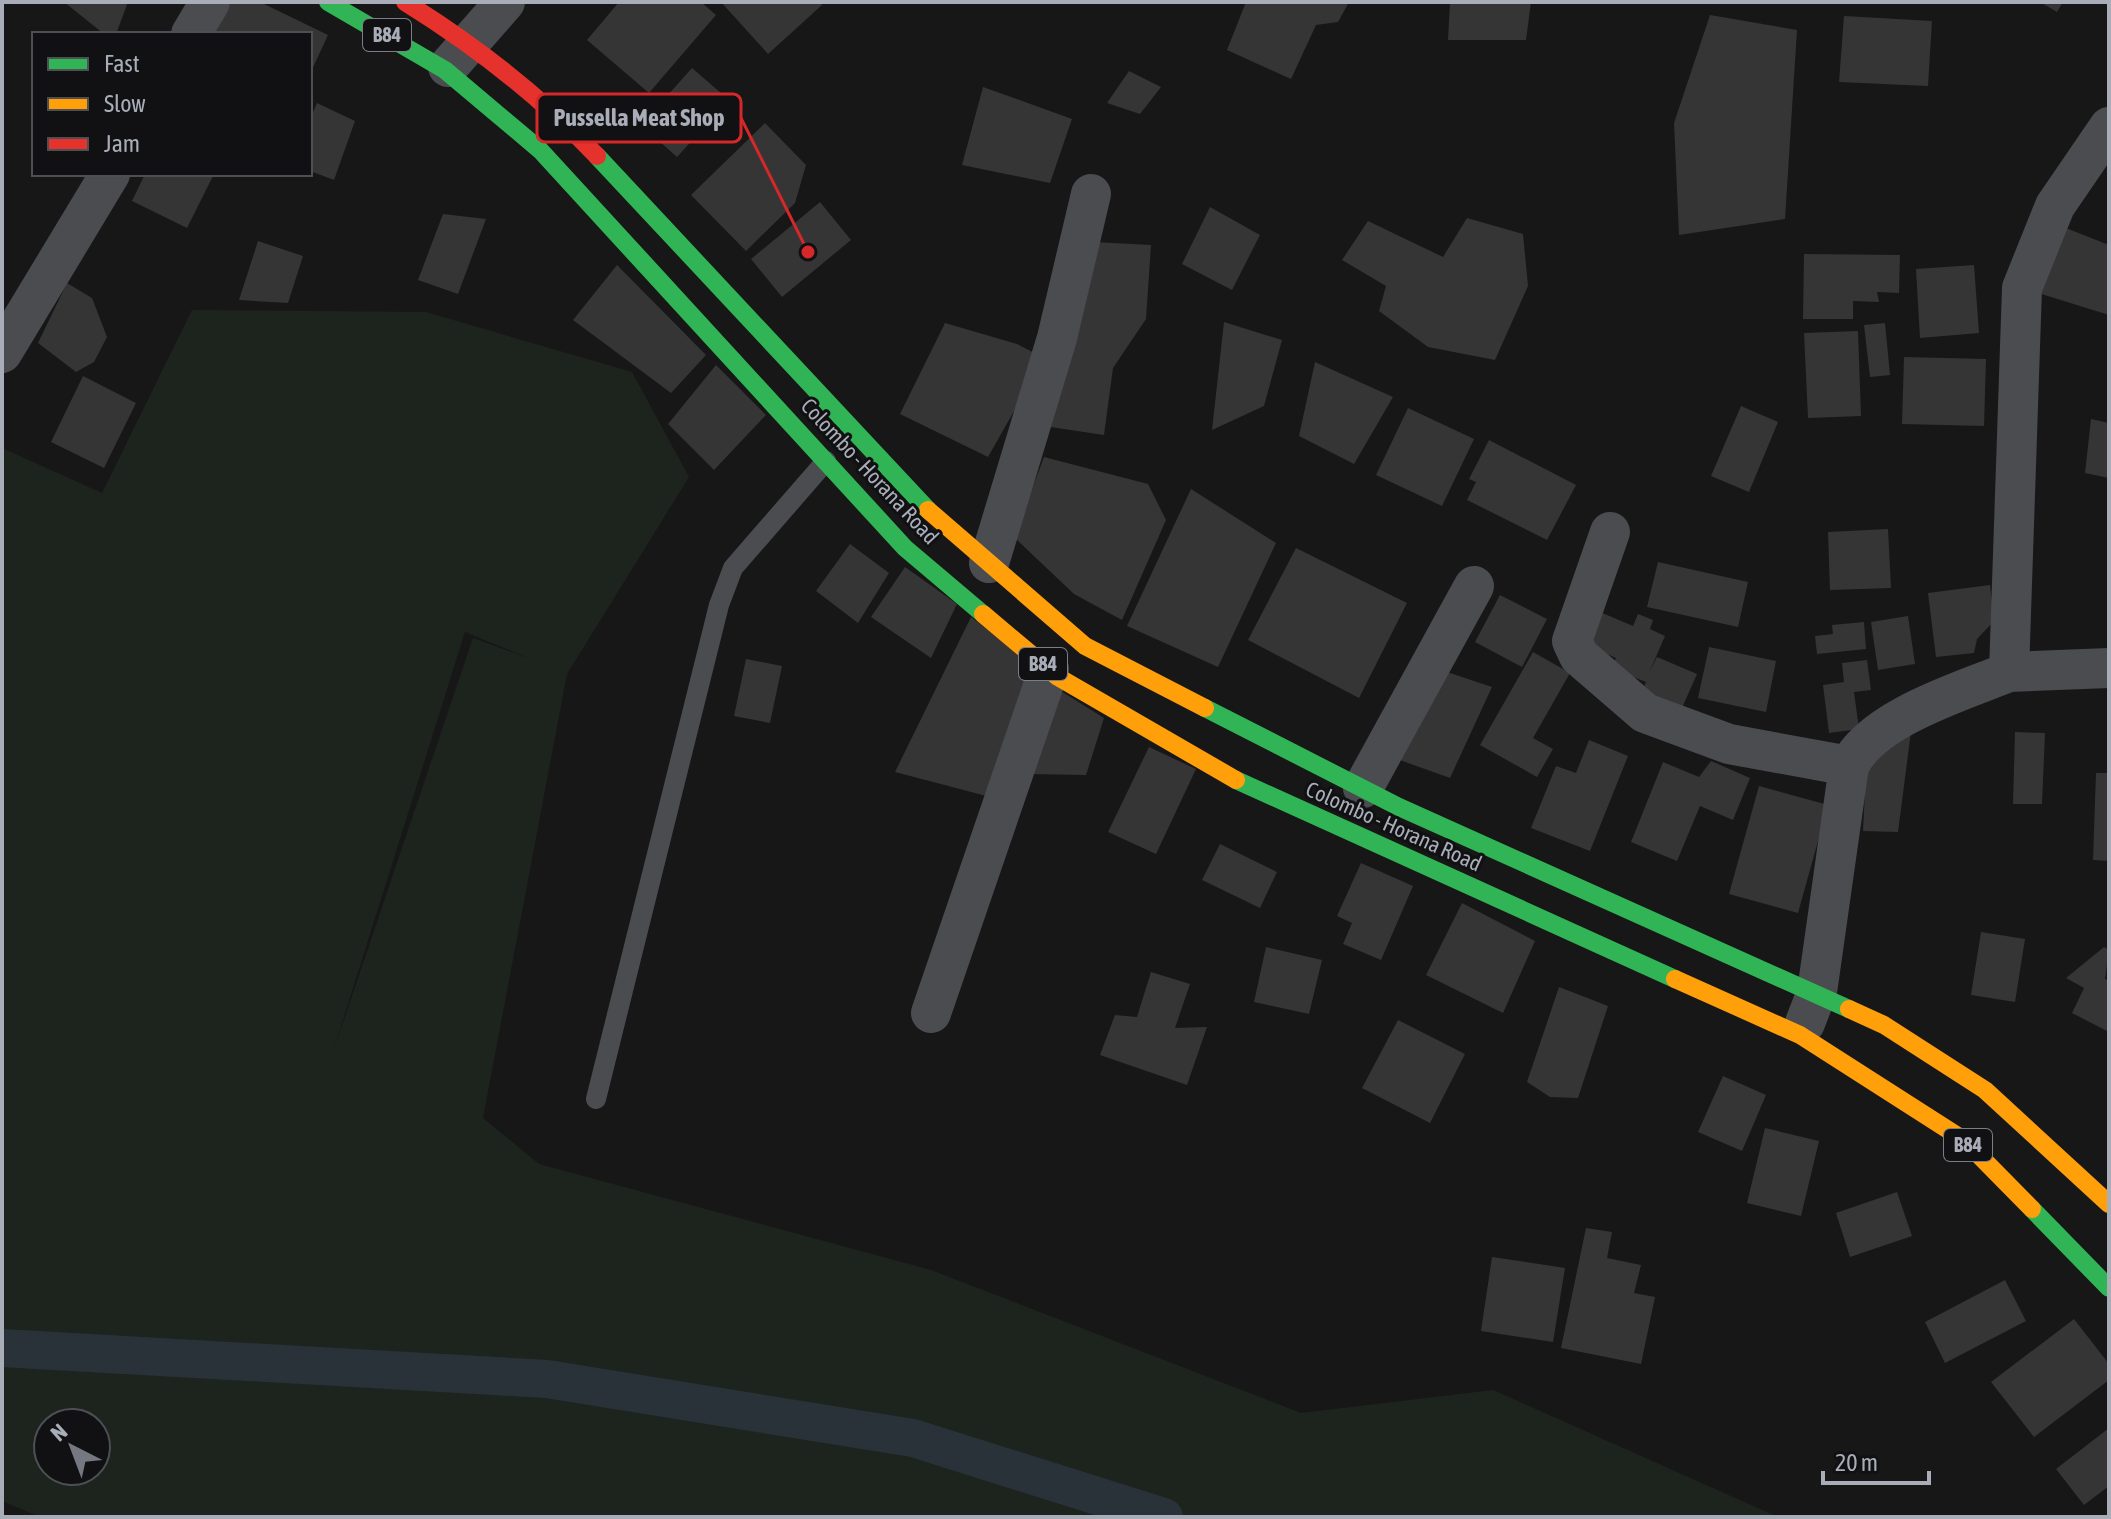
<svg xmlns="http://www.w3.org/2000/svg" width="2111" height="1519" font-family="'Asap Condensed',sans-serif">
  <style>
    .green { fill: #1d241e; fill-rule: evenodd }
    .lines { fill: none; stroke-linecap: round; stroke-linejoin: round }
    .canal { stroke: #2a3239; stroke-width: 38 }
    .building { fill: #353536 }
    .lane { stroke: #4b4c50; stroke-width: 20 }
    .street { stroke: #4b4c50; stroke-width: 40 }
    .fast { stroke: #30b455; stroke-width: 18 }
    .slow { stroke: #ff9f0a; stroke-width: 18 }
    .jam { stroke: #e5322d; stroke-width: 18 }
    .labels { text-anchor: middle; stroke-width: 6; stroke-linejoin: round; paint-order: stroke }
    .shield { fill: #111113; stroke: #7b7e86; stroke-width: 2 }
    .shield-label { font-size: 20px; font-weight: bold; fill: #a8adb8 }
    .street-label { font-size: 22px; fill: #a8adb8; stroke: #111113 }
    .leader { fill: none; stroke: #d62828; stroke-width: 3 }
    .callout-dot { fill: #d62828; stroke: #111113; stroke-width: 3 }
    .callout { fill: #111113; stroke: #d62828; stroke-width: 3 }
    .callout-label { font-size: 24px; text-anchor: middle; font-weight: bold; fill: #a8adb8 }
  </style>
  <rect width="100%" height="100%" fill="#171717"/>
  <!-- green -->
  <path class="green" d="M192,310L426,312L632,372L689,477L567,674L483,1118L539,1164L931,1270L1301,1413L1493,1390L1778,1517H40L2,1501V448L102,493ZM465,632L533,660L473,638L333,1052ZM48,1423H96V1471H48Z"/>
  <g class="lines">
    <!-- canal -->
    <path class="canal" d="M2,1348L547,1379L913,1438L1164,1517"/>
  </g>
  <!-- building -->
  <path class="building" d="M64,2H128L116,34H104Z
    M228,2H260L328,35L310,74V34H210Z
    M619,2H701L716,15L649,93L587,40Z
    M721,2H820L822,5L768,54Z
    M1246,2H1349L1338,22L1316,25L1291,79L1227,50Z
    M1450,2H1531L1526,40H1448Z
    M2040,2H2063L2057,12Z
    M1710,15L1797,30L1785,219L1679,235L1674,123Z
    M1844,16L1932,21L1928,86L1839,82Z
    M692,68L729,100L677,157L641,125Z
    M1129,71L1161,87L1140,114L1107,103Z
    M983,87L1072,119L1050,183L962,165Z
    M317,103L355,121L334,180L310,171V119Z
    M765,123L806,165L795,203L746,251L691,195Z
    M145,174H214L187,228L132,201Z
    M820,202L851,240L782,297L751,259Z
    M1210,207L1260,235L1232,290L1182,264Z
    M443,214L486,219L458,294L418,280Z
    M1467,218L1523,234L1528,286L1495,360L1428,347L1379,311L1386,286L1342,260L1368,221L1443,257Z
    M2053,223L2109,245V315L2035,292Z
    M258,241L303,256L288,303L239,300Z
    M1094,242L1151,245L1146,319L1113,368L1104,435L1044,426Z
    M1804,254L1900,255L1899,293L1877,292L1879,302L1853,301V319H1803Z
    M617,265L706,355L671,393L573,320Z
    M1974,265L1979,333L1920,338L1916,269Z
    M67,283L92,298L107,337L94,362L76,372L38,343Z
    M1224,322L1282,340L1264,406L1212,430Z
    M945,323L1017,344L1044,358L988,457L900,414Z
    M1885,323L1890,375L1870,377L1864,325Z
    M1858,331L1861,416L1808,418L1804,333Z
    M1904,357L1986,359L1984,426L1902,424Z
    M1315,362L1393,397L1354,464L1299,436Z
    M716,365L766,415L714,470L668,424Z
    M83,376L136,403L104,468L51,442Z
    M1741,406L1778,422L1749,492L1711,476Z
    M1408,408L1474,439L1442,506L1376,475Z
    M2091,419L2109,423V478L2085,473Z
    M1489,440L1576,485L1547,540L1467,500L1476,482L1469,479Z
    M1044,457L1148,484L1166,520L1122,620L1074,594L1014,537Z
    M1191,489L1276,543L1218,667L1127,626Z
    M1888,529L1891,588L1830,590L1828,532Z
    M850,544L889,573L858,623L816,591Z
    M1296,548L1407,603L1359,698L1248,640Z
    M1658,562L1748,582L1738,627L1647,607Z
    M905,567L957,604L931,658L871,617Z
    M1990,585L1994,621L1977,639L1974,653L1936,657L1928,593Z
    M1500,595L1547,619L1522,667L1475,642Z
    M1600,612L1633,626L1638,614L1653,620L1650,629L1665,636L1649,673L1657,657L1697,674L1682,708L1642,692L1646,682L1611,668L1616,658L1586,645Z
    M1908,616L1915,664L1878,670L1871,622Z
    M971,617L1030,662L994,798L895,772Z
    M1864,622L1866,649L1817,654L1815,636L1833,634L1832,625Z
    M1709,647L1776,661L1766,712L1698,698Z
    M1533,652L1570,673L1533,738L1553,749L1537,777L1480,745Z
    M746,659L782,666L770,723L734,716Z
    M1867,660L1871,690L1854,692L1859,729L1829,733L1823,685L1844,682L1842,663Z
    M1444,671L1492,687L1450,778L1397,759Z
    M1056,688L1104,718L1086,775L1028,774Z
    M1912,724L1898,832L1863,831L1867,751Z
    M2015,732L2045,733L2042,804H2013Z
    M1589,740L1628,756L1590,851L1531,828L1556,766L1576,773Z
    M1149,747L1196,769L1156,854L1108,832Z
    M1711,761L1750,778L1733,820L1700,806L1677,861L1631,842L1663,762L1699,777Z
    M2096,773H2109V861L2093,860Z
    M1759,786L1828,805L1798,913L1729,894Z
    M1220,844L1277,872L1260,908L1202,880Z
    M1361,863L1413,886L1381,960L1343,944L1352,923L1337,916Z
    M1462,903L1535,941L1503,1013L1426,975Z
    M1981,932L2025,939L2015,1002L1971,995Z
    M1266,947L1322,960L1309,1014L1254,1002Z
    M2104,947L2109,950L2105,979L2109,981V1032L2072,1013L2084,988L2066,978Z
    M1151,972L1190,984L1175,1028L1207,1027L1187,1085L1100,1055L1115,1015L1137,1017Z
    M1559,987L1608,1006L1578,1098L1550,1097L1527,1082Z
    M1398,1020L1465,1054L1430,1123L1362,1088Z
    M1723,1076L1766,1095L1742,1151L1698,1132Z
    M1765,1128L1819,1141L1801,1216L1747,1203Z
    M1897,1192L1912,1236L1850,1257L1836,1213Z
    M1586,1228L1612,1232L1607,1258L1641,1265L1634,1293L1655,1297L1641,1364L1561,1348Z
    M1492,1257L1565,1268L1553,1342L1481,1331Z
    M2005,1280L2026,1321L1945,1363L1925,1322Z
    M2074,1319L2109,1364V1380L2034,1437L1991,1382Z
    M2109,1428V1486L2084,1505L2056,1469Z"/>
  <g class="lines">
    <!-- lane -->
    <path class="lane" d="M596,1099L719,605L733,568L826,461"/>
    <!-- street -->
    <path class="street" d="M191,34L210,2
      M448,67L505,2
      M2,353L110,174
      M1610,532L1572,641L1579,656L1645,713L1729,744L1849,766
      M989,563L1057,338L1091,194
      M2009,672L2109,668
      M1363,788L1474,586
      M931,1013L1049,669
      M1805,1023L1817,992L1849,766C1872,718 1962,691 2009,672L2022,288L2055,206L2109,127"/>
    <!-- fast -->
    <path class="fast" d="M328,2L445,70L540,150L905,548L983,614
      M597,156L928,510
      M1205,708L1399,807L1849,1009
      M1236,780L1675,979
      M2032,1209L2109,1288"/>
    <!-- slow -->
    <path class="slow" d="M928,510L1085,646L1205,708
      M983,614L1058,677L1236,780
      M1675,979L1800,1035L1964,1140L2032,1209
      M1849,1009L1884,1025L1985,1090L2109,1204"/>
    <!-- jam -->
    <path class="jam" d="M405,2C476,46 540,96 597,156"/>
  </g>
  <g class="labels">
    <!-- shield labels -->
    <g class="shield">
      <rect x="363" y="19" width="48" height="32" rx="6"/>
      <rect x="1019" y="648" width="48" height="32" rx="6"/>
      <rect x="1944" y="1129" width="48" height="32" rx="6"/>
    </g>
    <g class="shield-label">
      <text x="387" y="42">B84</text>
      <text x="1043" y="671">B84</text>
      <text x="1968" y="1152">B84</text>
    </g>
    <!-- street labels -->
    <g class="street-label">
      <text transform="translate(870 471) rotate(47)" y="8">Colombo - Horana Road</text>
      <text transform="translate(1394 826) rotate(24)" y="8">Colombo - Horana Road</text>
    </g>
  </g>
  <!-- callouts -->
  <path class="leader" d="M808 252L741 118"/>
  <circle class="callout-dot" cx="808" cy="252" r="8"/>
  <rect class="callout" x="537" y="94" width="204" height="48" rx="8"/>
  <g class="callout-label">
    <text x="639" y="126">Pussella Meat Shop</text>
  </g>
  <!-- border -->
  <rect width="2111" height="1519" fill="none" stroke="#a8adb8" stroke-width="8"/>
  <!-- legend -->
  <rect x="32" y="32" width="280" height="144" fill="#111113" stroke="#4d4f55" stroke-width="2"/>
  <rect x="48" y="58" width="40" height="12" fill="#30b455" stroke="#4d4f55" stroke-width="2"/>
  <text x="104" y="72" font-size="24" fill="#a8adb8">Fast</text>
  <rect x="48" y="98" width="40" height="12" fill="#ff9f0a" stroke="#4d4f55" stroke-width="2"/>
  <text x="104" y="112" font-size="24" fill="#a8adb8">Slow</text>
  <rect x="48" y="138" width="40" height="12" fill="#e5322d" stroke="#4d4f55" stroke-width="2"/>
  <text x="104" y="152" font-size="24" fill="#a8adb8">Jam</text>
  <!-- north arrow -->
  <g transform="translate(72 1447) rotate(318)"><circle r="38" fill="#111113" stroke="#4d4f55" stroke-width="2"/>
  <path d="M0-6L14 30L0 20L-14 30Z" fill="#757880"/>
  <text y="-12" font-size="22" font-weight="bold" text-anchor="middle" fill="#a8adb8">N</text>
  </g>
  <!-- scale -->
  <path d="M1823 1471v12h106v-12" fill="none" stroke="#a8adb8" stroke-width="4"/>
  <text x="1835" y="1471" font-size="24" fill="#a8adb8" stroke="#111113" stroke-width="6" paint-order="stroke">20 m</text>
</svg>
